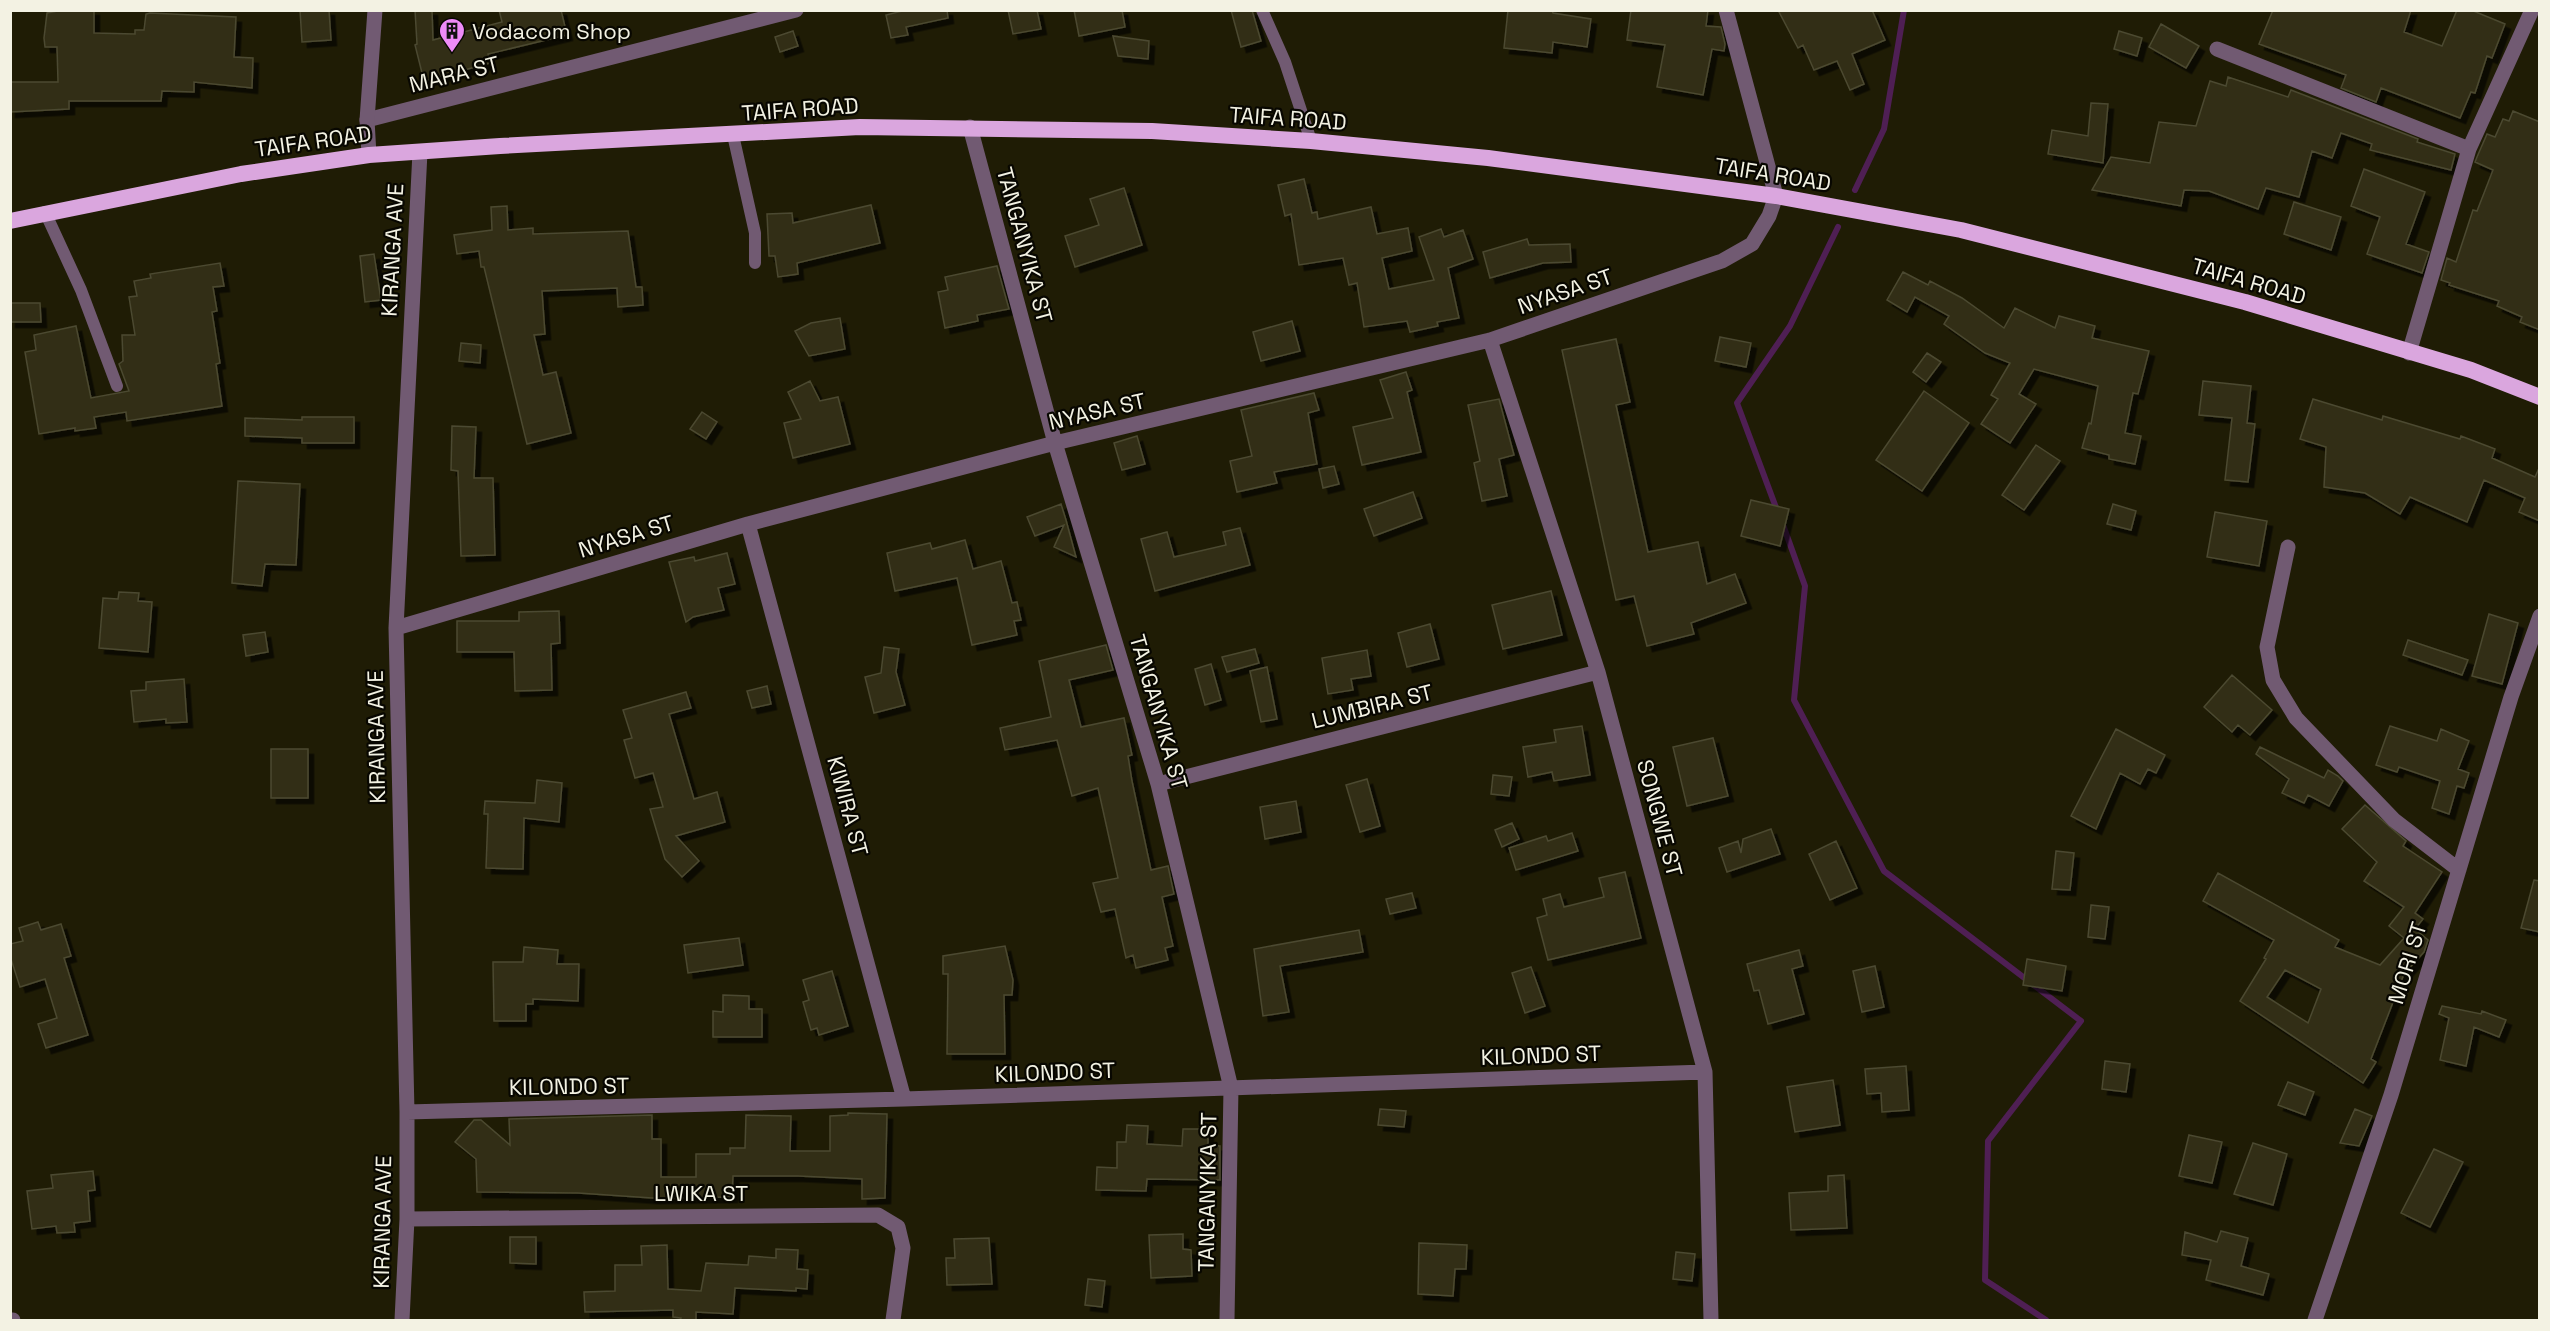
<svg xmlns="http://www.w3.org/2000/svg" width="2550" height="1331" font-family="'Space Grotesk',sans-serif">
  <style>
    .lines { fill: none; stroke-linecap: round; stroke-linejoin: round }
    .stream { stroke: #4f1f54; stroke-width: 6 }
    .building { fill: #322f17; stroke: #4c4930; stroke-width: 1.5; fill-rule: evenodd; filter: url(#shadow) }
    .service { stroke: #715a72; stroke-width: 12 }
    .minor { stroke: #715a72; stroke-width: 15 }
    .tertiary { stroke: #715a72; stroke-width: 15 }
    .trunk { stroke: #daa6de; stroke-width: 16 }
    .labels { text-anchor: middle; stroke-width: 4.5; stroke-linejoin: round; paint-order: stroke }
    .poi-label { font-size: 22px; fill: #f3f2e3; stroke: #080701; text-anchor: start }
    .street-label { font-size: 22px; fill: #f3f2e3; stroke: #080701 }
  </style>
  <defs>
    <filter id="shadow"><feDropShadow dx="5.5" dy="5.5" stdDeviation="0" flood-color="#0009"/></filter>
  </defs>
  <rect width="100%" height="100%" fill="#1f1c05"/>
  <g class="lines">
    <!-- stream -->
    <path class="stream" d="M1855,190L1884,129L1904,10
      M1778,513L1737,403L1790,326L1838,227
      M1782,522L1805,586L1794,700L1884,871L2081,1021L1988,1141L1985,1280L2046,1320"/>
  </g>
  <!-- building -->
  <path class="building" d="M63,10H94V33L135,34V30H144L146,14L150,13L236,17L234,57L253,58L252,88L194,82V92L162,91L161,101H69V109L10,112V82H58L57,47H45L44,38L47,13Z
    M300,10H329L331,40L302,42Z
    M415,10H432L433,40L502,22L499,10H561L567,35L488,54L490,63L424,81L415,45L417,44Z
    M906,10H947L948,18L906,27L908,35L891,38L886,15Z
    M1008,10H1037L1041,29L1013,34Z
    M1074,10H1122L1125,27L1079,36Z
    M1231,10H1252L1261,41L1241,47Z
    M1508,10H1552L1553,13L1591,19L1587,47L1553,42L1552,53L1504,48Z
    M1631,10H1708L1706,26L1721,27L1725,44L1724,51L1712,49L1703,95L1657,87L1665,45L1627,40Z
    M1778,10H1872L1885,40L1852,54L1864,84L1850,90L1837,61L1814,70L1803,45L1798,48Z
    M2273,10H2411L2404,32L2442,46L2457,10H2471L2505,24L2492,58L2487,56L2475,93L2471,92L2460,118L2381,88L2376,102L2341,88L2346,75L2259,44Z
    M2161,24L2199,46L2186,68L2149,47Z
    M793,31L798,46L780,52L775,37Z
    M2119,31L2142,38L2137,56L2114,49Z
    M1113,36L1149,41L1148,59L1118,56Z
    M2228,77L2288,97L2291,90L2418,139L2417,142L2455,154L2451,170L2370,150L2372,144L2341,133L2332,158L2312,151L2299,197L2266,188L2258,209L2209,191L2184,190L2181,206L2092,190L2111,157L2150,163L2159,122L2196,126L2210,81L2226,86Z
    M2091,103L2108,104L2103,163L2048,154L2052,130L2088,136Z
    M2513,111L2540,122V330L2520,322L2522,317L2497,306L2499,301L2449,285L2450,283L2441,280L2447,258L2456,262L2473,210L2477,211L2493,170L2475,162L2477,157L2487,134L2495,137L2503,119L2509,121Z
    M2364,169L2425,192L2406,244L2429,252L2422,273L2367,254L2380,217L2351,206Z
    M1304,179L1312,213L1317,212L1318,219L1371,207L1377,234L1408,228L1412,251L1382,258L1389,289L1434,280L1419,237L1441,229L1444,237L1463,230L1473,259L1448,268L1459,318L1437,322L1438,326L1410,332L1407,321L1364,327L1357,283L1349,285L1343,258L1299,265L1291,214L1285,216L1278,185Z
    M1124,188L1142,245L1075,267L1065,236L1099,225L1090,199Z
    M2294,202L2341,217L2331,250L2284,234Z
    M871,205L880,243L797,263L798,274L778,277L775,256H769L767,214L792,213L793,223Z
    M507,206L508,230L533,228V234L628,231L636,287H642L643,305L618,307L617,288L542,291L545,334L534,335L543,375L556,372L571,433L527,444L484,267H481L479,251L457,254L454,235L492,230L491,207Z
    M1527,239L1529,245L1570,244L1571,262L1543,263L1490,278L1483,252Z
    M374,254L381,300L365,302L360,256Z
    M220,263L224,286L213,287L217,311L212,312L220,363L216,364L222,406L127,421L126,412L94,417L96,428L75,431V428L39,434L25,352L36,350L34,335L76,326L91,398L129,391L119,364L123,361L122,335H135L129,297L137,296L134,281L151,278L150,274Z
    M997,266L1009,309L977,315L978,321L945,328L938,292L948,290L945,277Z
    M1903,272L1928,285L1930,281L1962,298L2004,328L2015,308L2055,328L2059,316L2095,326L2092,338L2149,351L2138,394L2133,393L2125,433L2141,436L2135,464L2109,459V455L2082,448L2089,423L2091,424L2098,386L2034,369L2019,394L2036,404L2010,443L1981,424L1998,399L1991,395L2010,363L1985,353L1944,324L1949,316L1915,297L1907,312L1887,300Z
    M10,303H40L41,322H10Z
    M840,318L845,349L809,356L795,331L811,323Z
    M1292,321L1300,351L1261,361L1253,332Z
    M1720,337L1751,343L1746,367L1715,361Z
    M1616,339L1630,402L1616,405L1648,552L1698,542L1707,584L1735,574L1746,603L1691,623L1694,634L1647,646L1634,596L1616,600L1562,350Z
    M461,343L481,345L480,363L459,361Z
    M1927,353L1941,362L1926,382L1913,372Z
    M1406,372L1412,390L1407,392L1421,452L1362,465L1353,427L1393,418L1380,380Z
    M810,381L820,401L838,397L850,444L793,458L784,423L801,419L788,392Z
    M2203,381L2251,386L2247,423L2255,424L2248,482L2225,480L2232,418L2199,415Z
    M1924,391L1969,423L1922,491L1876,460Z
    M1314,393L1319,410L1308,413L1317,464L1274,472L1277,483L1237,492L1230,461L1252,456L1241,410Z
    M1499,399L1514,455L1499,459L1507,496L1482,501L1474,463L1480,461L1468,405Z
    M2313,399L2382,420L2383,416L2460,439L2461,436L2495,449L2492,458L2535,477L2540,466V521L2519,512L2525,498L2484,480L2467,522L2410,497L2400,514L2365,493L2324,487L2326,447L2300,439Z
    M702,412L717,422L706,439L690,429Z
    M302,417H354V443H302V438L245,436V418L302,420Z
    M452,426L476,427L474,478H493L495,555L461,556L458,471L451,470Z
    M1137,436L1145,464L1122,470L1114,443Z
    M2036,445L2060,461L2024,510L2002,495Z
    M1334,466L1339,484L1323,488L1319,469Z
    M238,481L300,484L296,565L265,564L262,586L232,583Z
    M1413,492L1422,518L1374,536L1364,509Z
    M1751,500L1789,509L1780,546L1741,536Z
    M1061,504L1066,520L1076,557L1054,547L1064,525L1035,536L1027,517Z
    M2113,504L2136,511L2131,530L2107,524Z
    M2215,512L2267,521L2259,566L2207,557Z
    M1240,528L1250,565L1155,591L1141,539L1167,532L1174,557L1226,545L1223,532Z
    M965,540L973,569L1001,561L1012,603L1017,602L1021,620L1014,621L1017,635L972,645L957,578L895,591L887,553L930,543L932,549Z
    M727,553L735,584L718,588L724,610L693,617L686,622L669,562L694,557L695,561Z
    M1551,591L1562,635L1503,649L1492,605Z
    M119,592L139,593L138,601L152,602L148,652L99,648L103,598L118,599Z
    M559,611L560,643L551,644L552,690L515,691L514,652H457V621H519V612Z
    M2489,614L2518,623L2502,684L2472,676Z
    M1430,624L1439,659L1407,667L1398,633Z
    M265,632L268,652L246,656L243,635Z
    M2408,640L2468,660L2462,675L2403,655Z
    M1106,645L1113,670L1069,680L1081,727L1124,718L1132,755L1128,756L1132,781L1151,870L1168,866L1174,894L1162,897L1173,946L1165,948L1168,960L1136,968L1133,955L1126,958L1115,909L1101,912L1093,883L1118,878L1098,788L1072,796L1057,740L1005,750L1000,728L1051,717L1039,661Z
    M884,647L899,649L896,672L905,705L874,713L865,677L881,673Z
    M1255,649L1259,663L1227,672L1222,657Z
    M1367,650L1371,676L1351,679L1353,690L1328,694L1322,658Z
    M1211,664L1221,700L1205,705L1195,669Z
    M1267,667L1277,719L1261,722L1250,671Z
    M2232,675L2272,710L2250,735L2238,725L2232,732L2204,707Z
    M184,679L187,722L166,723V719L134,722L131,691L146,690V682Z
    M767,686L771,704L752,708L747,691Z
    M686,692L691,708L669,714L694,799L717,792L725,822L676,836L699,861L682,877L665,859L650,809L663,807L653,773L635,778L624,740L632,738L623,710Z
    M1582,726L1590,775L1554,781L1552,772L1528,777L1523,747L1556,742L1554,730Z
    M2390,726L2437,741L2441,729L2469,741L2458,769L2469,773L2464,788L2457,786L2449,814L2432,808L2440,781L2399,767L2397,772L2376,765Z
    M2116,729L2165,755L2156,773L2148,769L2140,784L2120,773L2096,829L2071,816Z
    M1713,738L1728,796L1687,806L1673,747Z
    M2260,747L2324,778L2328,770L2338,776L2343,781L2329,806L2308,795L2304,803L2282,793L2289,779L2256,754Z
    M271,749H308V798H271Z
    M1493,775L1512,777L1509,796L1491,794Z
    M1367,779L1380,826L1360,832L1346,785Z
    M537,780L562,783L559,822L524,818L523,869L486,868L488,814H484L485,801L535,803Z
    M1296,801L1301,832L1265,839L1260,807Z
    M2365,805L2406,841L2403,846L2442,872L2415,913L2423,919L2415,929L2428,940L2424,952L2404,974L2371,1059L2376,1062L2363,1083L2240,1001L2266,959L2264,958L2274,940L2203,901L2218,873L2339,940L2335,947L2380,965L2404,938L2389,926L2404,907L2364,881L2377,862L2342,829ZM2285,970L2321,989L2308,1023L2267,997Z
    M1512,823L1519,839L1502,847L1495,830Z
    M1771,829L1780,854L1727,872L1719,848L1738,841L1741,853L1743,839Z
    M1572,833L1578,851L1516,870L1509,848L1546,836L1548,841Z
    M1836,841L1857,888L1830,900L1809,854Z
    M2056,851L2074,853L2070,890L2052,889Z
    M1625,872L1641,938L1548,960L1537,918L1547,915L1543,899L1560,894L1564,907L1604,897L1599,878Z
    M2534,880L2540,881V932L2521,928Z
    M1412,893L1416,908L1390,914L1386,899Z
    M2091,905L2109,907L2105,939L2088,937Z
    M38,922L41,930L61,924L71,956L64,958L88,1035L46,1048L38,1024L57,1018L45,979L20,987L10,956V944L23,941L19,928Z
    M1359,930L1363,952L1280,966L1289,1012L1263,1016L1254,949Z
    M739,938L743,965L688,973L684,945Z
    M1005,946L1013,980L1012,995H1004L1005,1054H947L948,974H943V956Z
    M524,947L558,950L557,964H579L578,1001L533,999V1004H526V1021H494L493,962H523Z
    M1799,950L1803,966L1792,969L1804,1014L1768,1024L1759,990L1754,991L1747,964Z
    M2027,959L2066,966L2062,991L2023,985Z
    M1875,966L1884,1007L1862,1012L1853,971Z
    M1531,967L1545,1006L1525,1013L1512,973Z
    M832,971L848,1026L819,1035L817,1028L811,1030L803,1002L809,1000L803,980Z
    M723,995L749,996V1009H762V1037H713V1011L723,1012Z
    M2442,1006L2481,1014L2482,1011L2506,1020L2499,1037L2474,1027L2466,1066L2440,1060L2449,1018L2439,1014Z
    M2105,1061L2130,1064L2126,1092L2102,1089Z
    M1906,1066L1909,1110L1882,1112L1881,1093L1867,1094L1865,1069Z
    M1833,1080L1840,1125L1795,1132L1787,1087Z
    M2288,1082L2314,1092L2305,1115L2278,1105Z
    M1380,1109L1406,1111L1404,1127L1378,1125Z
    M2355,1109L2372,1116L2359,1146L2340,1143Z
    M848,1113L887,1114L885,1198L862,1199V1179L798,1176H733L732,1197L652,1198L578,1193L477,1192L476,1159L455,1142L474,1120H481L510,1145L509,1119L652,1115V1139H661V1177H696V1154H730V1148H745L746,1115L791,1116L790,1151H830V1116L848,1115Z
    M1127,1125L1148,1126L1147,1144L1182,1146L1183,1129H1208V1145L1220,1146V1180L1147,1179L1146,1191L1096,1190L1097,1167L1117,1168V1142H1126Z
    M2189,1135L2222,1142L2212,1183L2179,1176Z
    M2253,1143L2287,1154L2273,1205L2234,1194Z
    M2434,1149L2463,1162L2430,1227L2401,1213Z
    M93,1171L95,1190L88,1191L90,1221L74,1223L75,1232L57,1233L56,1226L32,1229L27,1191L53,1188L51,1175Z
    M1844,1175L1847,1228L1791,1230L1789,1193L1828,1191V1176Z
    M2221,1231L2248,1238L2241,1266L2269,1274L2263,1295L2206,1280L2211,1260L2182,1255L2185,1232L2217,1242Z
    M1183,1234V1249L1191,1250L1192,1276L1151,1278L1149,1235Z
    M510,1237H536V1264L510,1263Z
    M989,1238L992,1284L947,1285L946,1258H955L954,1239Z
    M1419,1243L1467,1245L1466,1269H1455L1453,1296L1418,1294Z
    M667,1245L668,1289L701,1291L706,1263L748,1265L749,1256L776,1258V1249L798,1250L797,1269L808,1270L807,1289L796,1288V1291L735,1288L733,1314L696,1312V1320H680L681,1318L673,1317V1310L585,1312L584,1292L615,1291V1265H642L641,1246Z
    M1676,1252L1695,1254L1692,1281L1673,1279Z
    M1088,1279L1105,1281L1102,1307L1085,1305Z"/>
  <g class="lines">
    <!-- service -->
    <path class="service" d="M1262,10L1285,62L1311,141
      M733,135L755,233V263
      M45,212L81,290L117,386"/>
    <!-- minor -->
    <path class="minor" d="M2217,49L2469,149
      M970,127L1055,443L1158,784L1231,1088L1227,1320
      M369,155L367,120L796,10
      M1490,340L1598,672L1705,1072L1711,1320
      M2409,353L2469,149L2532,10
      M748,524L904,1099
      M2288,547L2267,647L2273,680L2296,718L2394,820L2459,870
      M396,628L748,524L1055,443L1490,340L1722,261L1752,244L1769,216L1776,196L1726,10
      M1158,784L1598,672
      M407,1112L904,1099L1705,1072
      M407,1219L878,1215L898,1227L903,1248L893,1320
      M10,1320H13
      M402,1320L407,1219V1112L396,628L420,152
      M2315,1320L2391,1095L2511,697L2540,616"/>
    <!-- tertiary -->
    <path class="tertiary" d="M367,120L375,10"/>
    <!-- trunk -->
    <path class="trunk" d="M10,221L241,174L369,155L500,146L860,127L1152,131L1311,141L1488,158L1776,196L1961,230L2245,302L2471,370L2540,397"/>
  </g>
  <!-- icons -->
  <defs>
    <symbol id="building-pin" viewBox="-11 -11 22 30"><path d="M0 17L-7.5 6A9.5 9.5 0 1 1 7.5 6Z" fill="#ee8bf7" stroke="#080701"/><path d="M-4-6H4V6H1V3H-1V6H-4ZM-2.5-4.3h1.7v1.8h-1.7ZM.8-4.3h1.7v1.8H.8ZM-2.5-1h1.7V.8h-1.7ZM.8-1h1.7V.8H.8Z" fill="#111"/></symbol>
  </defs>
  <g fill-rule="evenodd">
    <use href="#building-pin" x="437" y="16" width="30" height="40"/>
  </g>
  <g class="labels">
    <!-- poi labels -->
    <g class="poi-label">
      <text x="472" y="39">Vodacom Shop</text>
    </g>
    <!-- street labels -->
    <g class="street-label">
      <text transform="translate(454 74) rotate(-14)" y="8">MARA ST</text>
      <text transform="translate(800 109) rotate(-4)" y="8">TAIFA ROAD</text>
      <text transform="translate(1288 118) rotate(4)" y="8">TAIFA ROAD</text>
      <text transform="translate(313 141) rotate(-8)" y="8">TAIFA ROAD</text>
      <text transform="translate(1773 174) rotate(9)" y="8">TAIFA ROAD</text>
      <text transform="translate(1025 245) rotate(75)" y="8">TANGANYIKA ST</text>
      <text transform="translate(392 250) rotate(-87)" y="8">KIRANGA AVE</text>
      <text transform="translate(2249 281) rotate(16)" y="8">TAIFA ROAD</text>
      <text transform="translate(1565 291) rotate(-19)" y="8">NYASA ST</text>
      <text transform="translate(1097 411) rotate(-13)" y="8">NYASA ST</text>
      <text transform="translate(626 536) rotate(-17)" y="8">NYASA ST</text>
      <text transform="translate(1372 706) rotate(-14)" y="8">LUMBIRA ST</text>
      <text transform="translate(1159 712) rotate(74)" y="8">TANGANYIKA ST</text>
      <text transform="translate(376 737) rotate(-91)" y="8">KIRANGA AVE</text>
      <text transform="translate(848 806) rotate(75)" y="8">KIWIRA ST</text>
      <text transform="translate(1660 818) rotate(75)" y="8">SONGWE ST</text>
      <text transform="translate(2407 963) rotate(-73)" y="8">MORI ST</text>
      <text transform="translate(1541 1055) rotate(-2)" y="8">KILONDO ST</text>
      <text transform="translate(1055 1072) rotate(-2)" y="8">KILONDO ST</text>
      <text transform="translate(569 1086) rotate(-1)" y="8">KILONDO ST</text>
      <text transform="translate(1207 1192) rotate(-89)" y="8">TANGANYIKA ST</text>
      <text x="701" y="1201">LWIKA ST</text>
      <text transform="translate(382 1222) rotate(-89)" y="8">KIRANGA AVE</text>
    </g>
  </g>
  <!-- border -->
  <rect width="2550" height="1331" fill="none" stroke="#f3f2e3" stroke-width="24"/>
</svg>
